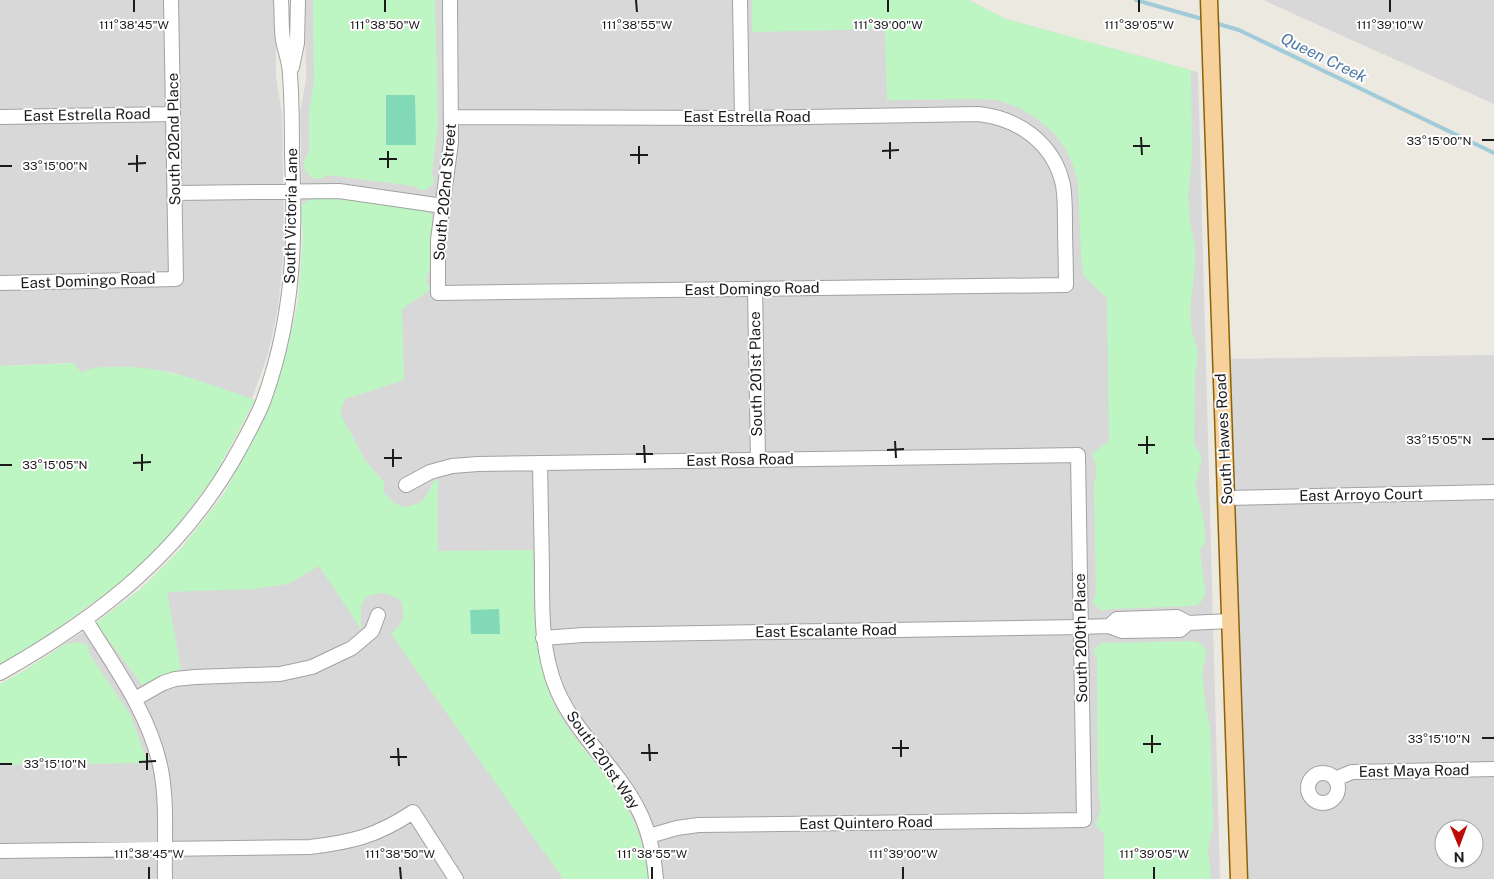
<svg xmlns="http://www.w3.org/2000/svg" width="1494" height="879" font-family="'Public Sans',sans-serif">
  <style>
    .residential { fill: #d9d8d8; fill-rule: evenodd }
    .park { fill: #bef6c3 }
    .pitch { fill: #81d9b8 }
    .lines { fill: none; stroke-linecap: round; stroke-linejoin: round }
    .stream { stroke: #a2cbd9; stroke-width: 4 }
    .minor-casing { stroke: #a2a2a2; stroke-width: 16 }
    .major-casing { stroke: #8c6206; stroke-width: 19 }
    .minor { stroke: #fff; stroke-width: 14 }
    .major { stroke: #f7d19b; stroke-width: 16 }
    .ticks { fill: none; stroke: #1b1b1b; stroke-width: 2 }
    .labels { text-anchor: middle; stroke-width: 4; stroke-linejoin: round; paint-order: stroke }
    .street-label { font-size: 15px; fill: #1b1b1b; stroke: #fff }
    .water-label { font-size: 16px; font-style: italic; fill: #4c77a5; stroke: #fff }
    .ticks-label { font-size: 12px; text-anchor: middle; fill: #1b1b1b; stroke: #fff; stroke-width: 4; stroke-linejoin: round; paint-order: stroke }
  </style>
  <rect width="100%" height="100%" fill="#ece9e1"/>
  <!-- residential -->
  <path class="residential" d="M0,0H275L276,77L282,114L284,247L278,308L268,354L252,399L171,372L81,373L73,363L0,366Z
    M305,0H969L1006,19L1198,72L1220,879H0V684L24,671L86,630L141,589L181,549L224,494L266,416L285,358L298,303L303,237L300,113L306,80Z
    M1263,0H1494V104Z
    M1494,355V879H1239L1220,359ZM1444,829H1474V859H1444Z"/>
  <!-- park -->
  <path class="park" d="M313,0H435L438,122L432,172L434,183L424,191L413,186L328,175L323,178L314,179L305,171L304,161L309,152V114L314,81Z
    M752,0H969L1006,19L1191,70L1192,158L1188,197L1190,221L1195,248V262L1190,312L1192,331L1198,353L1195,375L1194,443L1202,458L1195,486L1204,521L1205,542L1200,550L1205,593C1203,601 1201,604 1193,606L1110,609L1102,611L1092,602L1096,595L1094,484C1097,473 1097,466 1092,454L1109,441L1107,298L1083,275L1081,254L1078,183L1073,165L1065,148L1053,132L1036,118L1018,107L997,100L975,99L887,100L885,29L752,32Z
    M313,198H339L425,210L431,214L433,220L430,267L426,280L430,290L402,309L404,380L345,399L340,413L365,460L384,482V493C388,496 391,502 396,504C406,510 422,504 427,495C431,488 431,482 438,478V551L533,550C534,601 532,656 554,704C568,734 593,758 612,784C633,812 645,844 648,879H563L391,634C404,622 405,618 401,601C387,592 382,591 366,597L361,606V629L319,566L288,584L252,589L167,592L181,669L142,685L96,623L141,589L181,549L224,494L266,417L285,358L298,303L303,237L301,207L306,202Z
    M74,363L81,373C92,367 101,367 114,367C164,365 208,384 255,400L215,475L182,520L152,556L109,591L47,636L0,664V366Z
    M1193,641C1201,642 1204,646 1207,653L1202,672L1206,708L1210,727L1213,826L1208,848L1211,879H1104V834L1096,825L1101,808L1098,789L1097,658L1093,650L1101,643Z
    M76,642L87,644L90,655L131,716L147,761L142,763L0,765V684L24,671L64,645Z"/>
  <!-- pitch -->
  <path class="pitch" d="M386,95H415L416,145H386Z
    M499,609L500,634H471L470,610Z"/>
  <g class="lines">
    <!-- stream -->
    <path class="stream" d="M1136,0L1206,20
      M1215,23L1239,30L1494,153"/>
    <defs>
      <path id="minor" d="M450,0L451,142L438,240V293L1066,285C1066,264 1065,244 1065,223C1065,210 1065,197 1063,185C1054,143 1018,118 978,114L742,118L452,117
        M740,0L742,118
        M292,67L297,43L298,0
        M0,117L173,114
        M175,193L339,191L443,206
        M0,283L176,279L171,0
        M755,289L758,460
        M540,463C541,499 541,534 542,570C542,611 541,652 557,690C577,736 618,768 640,813C650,834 654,856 656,879
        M406,485L430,472L452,466L478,464L1078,455L1084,820L698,825L677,828L649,836
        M1227,498L1494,492
        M85,619C113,665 148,711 160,765C168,801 164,842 165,879
        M1109,626L1117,619L1177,617L1188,623L1230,621
        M543,638L583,635L1081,627L1109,626L1122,631L1180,630L1188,623
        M0,673C101,616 184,551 240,448C248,433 257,417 263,402C283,348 292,291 293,234C294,207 293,181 292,154C292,128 292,101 290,75C290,63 285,51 283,40C281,27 282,13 281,0
        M135,699L163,683L175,679L195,677L280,674L312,667L352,648L372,631L378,615
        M1308 788a15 15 0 1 1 30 0a15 15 0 1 1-30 0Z
        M1335,779L1352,772L1494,769
        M0,851L310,847C352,842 377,836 413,812L456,879"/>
      <path id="major" d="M1209,0L1239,879"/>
    </defs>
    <!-- minor casing -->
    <use href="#minor" class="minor-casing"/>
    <!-- major casing -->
    <use href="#major" class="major-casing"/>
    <!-- minor -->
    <use href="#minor" class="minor"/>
    <!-- major -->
    <use href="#major" class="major"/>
  </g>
  <!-- ticks -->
  <path class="ticks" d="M134,0V12M385,0V12M636,0L637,12M888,0V12M1139,0V12M1390,0V12M1141,137L1142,155M1482,140H1494M890,142V159M639,146V164M1133,146H1150M388,151V168M882,151L899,150M137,155V172M630,155H648M379,159H397M128,164L146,163M0,166H12M1147,436V454M1482,439H1494M895,441L896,458M644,445L645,463M1138,445H1155M393,449V467M887,450L904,449M142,454V471M636,454H653M384,458H402M133,463L151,462M0,465H12M1152,735V753M1482,738H1494M901,740V757M649,744L650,761M1143,744H1161M398,748L399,766M892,748H909M147,753V770M641,753H658M390,757H407M139,762L156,761M0,764H12M149,867V879M400,867L401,879M652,867V879M903,867V879M1154,867V879"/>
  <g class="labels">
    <!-- street labels -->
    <g class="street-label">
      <text transform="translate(87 115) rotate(-1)" y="5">East Estrella Road</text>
      <text x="747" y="122">East Estrella Road</text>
      <text transform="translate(174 139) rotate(-91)" y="5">South 202nd Place</text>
      <text transform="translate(445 192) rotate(-85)" y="5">South 202nd Street</text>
      <text transform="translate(291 216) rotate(-89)" y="5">South Victoria Lane</text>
      <text transform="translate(88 281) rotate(-2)" y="5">East Domingo Road</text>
      <text transform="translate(752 289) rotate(-1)" y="5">East Domingo Road</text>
      <text transform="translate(756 374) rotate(-91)" y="5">South 201st Place</text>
      <text transform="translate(1224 439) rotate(-93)" y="5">South Hawes Road</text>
      <text transform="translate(740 460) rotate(-1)" y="5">East Rosa Road</text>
      <text transform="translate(1361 495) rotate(-1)" y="5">East Arroyo Court</text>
      <text transform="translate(826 631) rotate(-1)" y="5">East Escalante Road</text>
      <text transform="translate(1081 638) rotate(-91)" y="5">South 200th Place</text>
      <text transform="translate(603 760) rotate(55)" y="5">South 201st Way</text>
      <text transform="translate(1414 771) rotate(-1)" y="5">East Maya Road</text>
      <text transform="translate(866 823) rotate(-1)" y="5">East Quintero Road</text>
    </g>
    <!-- water labels -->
    <g class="water-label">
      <text transform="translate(1324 57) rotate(26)" y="6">Queen Creek</text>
    </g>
  </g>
  <g class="ticks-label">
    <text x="134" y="29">111°38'45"W</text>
    <text x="385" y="29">111°38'50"W</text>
    <text x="637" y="29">111°38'55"W</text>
    <text x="888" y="29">111°39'00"W</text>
    <text x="1139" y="29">111°39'05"W</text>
    <text x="1390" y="29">111°39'10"W</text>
    <text x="1439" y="145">33°15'00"N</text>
    <text x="55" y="170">33°15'00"N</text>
    <text x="1439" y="444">33°15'05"N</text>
    <text x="55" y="469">33°15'05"N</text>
    <text x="1439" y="743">33°15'10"N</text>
    <text x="55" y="768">33°15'10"N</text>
    <text x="149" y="858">111°38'45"W</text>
    <text x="400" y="858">111°38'50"W</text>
    <text x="652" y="858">111°38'55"W</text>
    <text x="903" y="858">111°39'00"W</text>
    <text x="1154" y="858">111°39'05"W</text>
  </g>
  <!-- north arrow -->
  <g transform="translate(1459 844) rotate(179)"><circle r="24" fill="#ffffff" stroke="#a4a4a4"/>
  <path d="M0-4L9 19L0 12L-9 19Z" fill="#bd0b08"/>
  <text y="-8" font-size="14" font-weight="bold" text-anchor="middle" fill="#1b1b1b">N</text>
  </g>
</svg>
